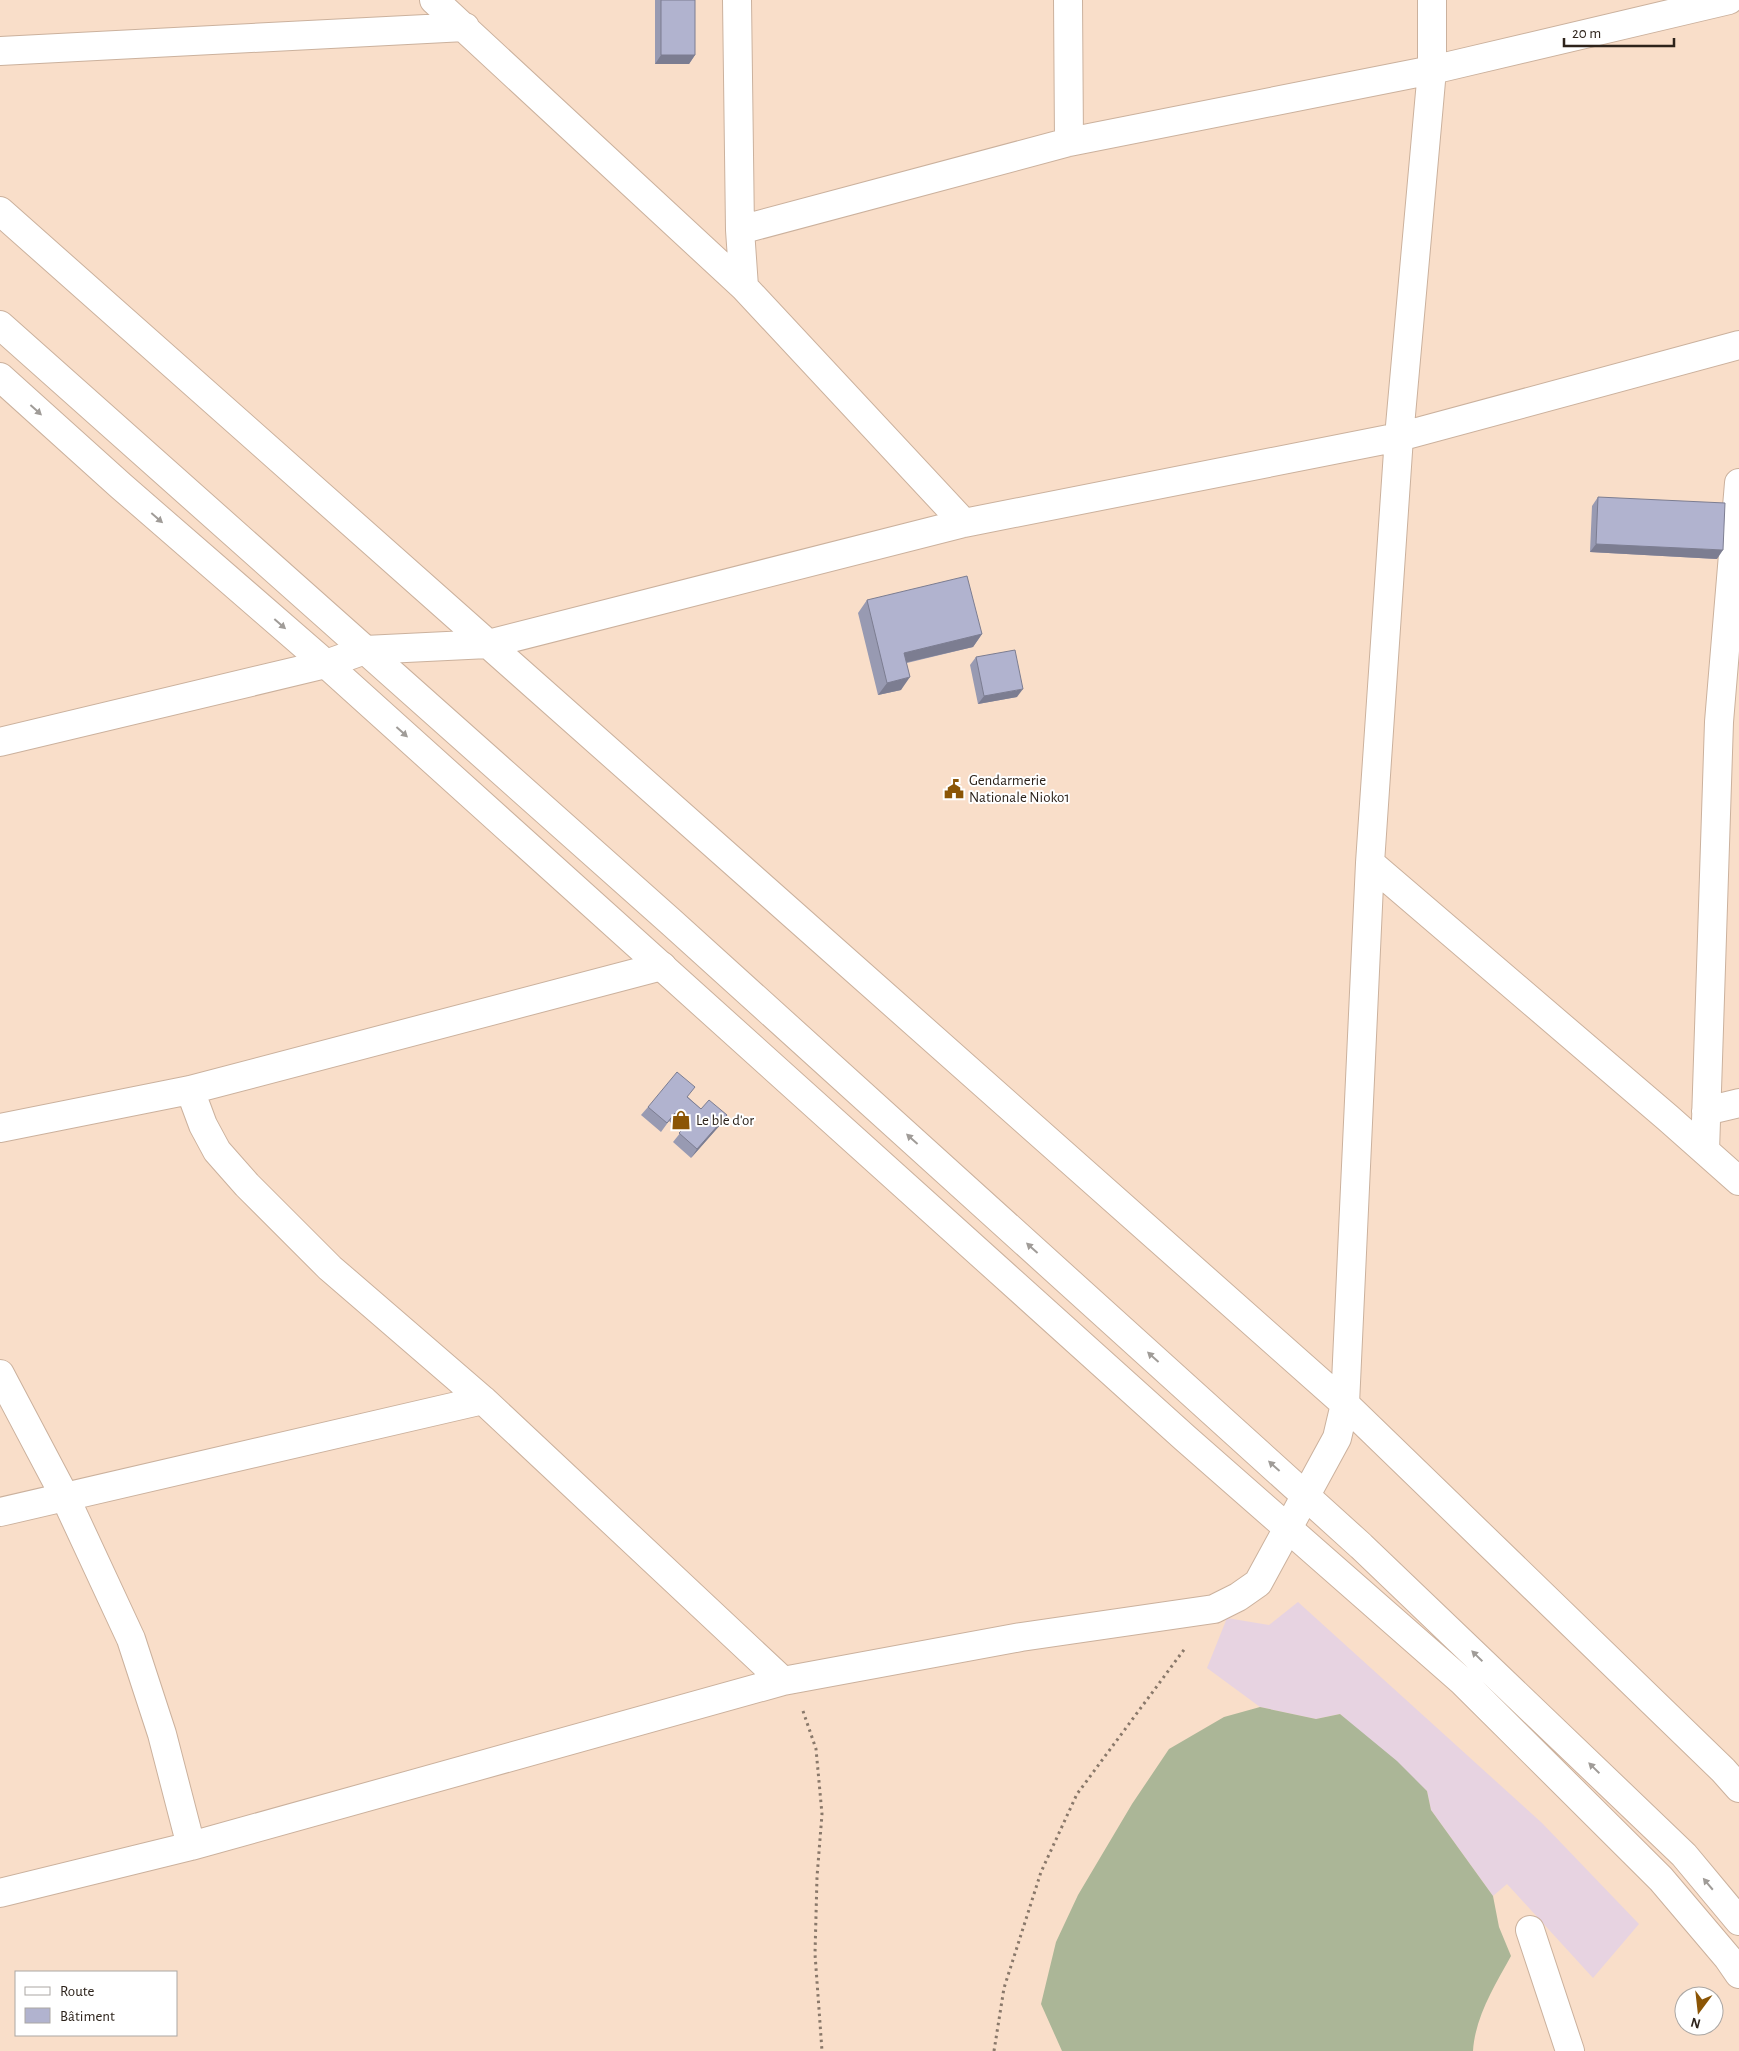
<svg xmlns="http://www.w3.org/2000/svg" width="1739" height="2051" font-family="'Alegreya Sans',sans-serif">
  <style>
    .commercial { fill: #e7d3e1 }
    .forest { fill: #abb697 }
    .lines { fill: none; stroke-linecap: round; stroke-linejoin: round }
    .minor-casing { stroke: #cbb19d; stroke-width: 30 }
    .tertiary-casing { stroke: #cbb19d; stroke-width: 30 }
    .path { stroke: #89786a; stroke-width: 3; stroke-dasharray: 2.5 4; stroke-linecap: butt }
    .minor { stroke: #fff; stroke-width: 28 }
    .tertiary { stroke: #fff; stroke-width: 28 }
    .wall { fill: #989ab2 }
    .shaded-wall { fill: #7c7d91 }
    .building { fill: #b1b3cf; stroke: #7c7d91 }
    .oneway { fill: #a09c98 }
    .labels { text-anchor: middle; stroke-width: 4; stroke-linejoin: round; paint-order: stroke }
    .poi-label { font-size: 15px; fill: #2d231b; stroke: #fff; text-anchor: start }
  </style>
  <rect width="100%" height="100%" fill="#f9dec9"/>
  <!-- commercial -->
  <path class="commercial" d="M1298,1602L1542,1823L1639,1924L1593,1978L1507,1884L1493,1896L1431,1810L1427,1791L1340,1714L1316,1719L1260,1707L1207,1668L1227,1618L1269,1625Z"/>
  <!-- forest -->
  <path class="forest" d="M1260,1707L1316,1719L1340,1714L1397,1761L1427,1791L1431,1810L1493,1896L1499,1927L1511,1956C1495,1985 1475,2017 1473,2051H1062L1041,2004L1056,1942L1078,1895L1132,1804L1169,1749L1224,1717Z"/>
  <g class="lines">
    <defs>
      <path id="minor" d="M434,0L744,287L964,523
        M737,0L740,230L744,287
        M1068,0L1069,142
        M0,51L465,27
        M0,211L1345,1404L1723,1770L1739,1788
        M740,230L1069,142L1432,70L1729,0
        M0,742L326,664L365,650L488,644L964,523L1399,437L1739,345
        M1370,863L1668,1118L1739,1181
        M190,1090L203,1125L217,1151L247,1185L330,1268L483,1400L783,1681
        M1706,1111L1739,1103
        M0,1128L190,1090L662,966
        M1705,1151L1719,722L1739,483
        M0,1374L65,1497L131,1639L162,1734L191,1846
        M0,1512L483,1400
        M0,1893L191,1846L783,1681L1021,1637L1214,1609L1238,1597L1258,1583L1337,1438L1345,1404L1370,863L1399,437L1432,70V0
        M1530,1930L1570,2051"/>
      <path id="tertiary" d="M0,325L670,921L1361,1546L1684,1855L1739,1921
        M0,377L121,486L326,664L1185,1438L1463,1682L1661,1879L1728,1958L1739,1974"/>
    </defs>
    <!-- minor casing -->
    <use href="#minor" class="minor-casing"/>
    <!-- tertiary casing -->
    <use href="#tertiary" class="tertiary-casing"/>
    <!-- path -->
    <path class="path" d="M803,1711L816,1749L822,1814L817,1877L815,1954L822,2051
      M994,2051L1004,1988L1041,1872L1077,1794L1186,1647"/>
    <!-- minor -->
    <use href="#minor" class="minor"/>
    <!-- tertiary -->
    <use href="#tertiary" class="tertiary"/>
  </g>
  <!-- wall -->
  <path class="wall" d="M655,0H695V55L689,64H655Z
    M1598,497L1717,559L1590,552L1592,506Z
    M867,600L982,634L973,647L907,663L901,690L878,695L858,613Z
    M976,657L1017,697L978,704L970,665Z
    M688,1097L701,1109L721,1124L691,1158L673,1142L681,1132L669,1121L661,1132L641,1115L648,1107Z"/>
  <!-- shaded-wall -->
  <path class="shaded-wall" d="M661,55H695L689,64H655Z
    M1596,544L1723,550L1717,559L1590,552Z
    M982,634L973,647L895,665L904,653Z
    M910,677L901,690L878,695L887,683Z
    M1023,689L1017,697L978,704L984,696Z
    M727,1115L721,1124L691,1158L697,1149Z"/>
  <!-- building -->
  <path class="building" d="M661,0H695V55H661Z
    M1598,497L1725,503L1723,550L1596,544Z
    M967,576L982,634L904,653L910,677L887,683L867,600Z
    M1015,650L1023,689L984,696L976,657Z
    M677,1072L695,1087L687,1097L701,1109L709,1100L727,1115L697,1149L679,1133L688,1124L675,1113L667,1123L648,1107Z"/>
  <!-- one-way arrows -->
  <defs><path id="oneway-solid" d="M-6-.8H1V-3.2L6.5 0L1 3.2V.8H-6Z" transform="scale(1.25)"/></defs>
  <g class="oneway">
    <use href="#oneway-solid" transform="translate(36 410) rotate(42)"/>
    <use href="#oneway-solid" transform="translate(157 518) rotate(41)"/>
    <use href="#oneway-solid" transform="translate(280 624) rotate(41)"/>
    <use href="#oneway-solid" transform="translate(402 732) rotate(42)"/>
    <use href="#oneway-solid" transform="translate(912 1139) rotate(-138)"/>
    <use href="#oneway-solid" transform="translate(1032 1248) rotate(-138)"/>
    <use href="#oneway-solid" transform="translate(1153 1357) rotate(-138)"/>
    <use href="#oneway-solid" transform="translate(1274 1466) rotate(-138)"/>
    <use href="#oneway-solid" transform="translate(1477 1656) rotate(-136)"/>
    <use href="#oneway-solid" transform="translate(1594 1768) rotate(-136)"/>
    <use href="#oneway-solid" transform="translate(1708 1884) rotate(-130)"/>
  </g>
  <!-- icons -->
  <defs>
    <symbol id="civic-bare" viewBox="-9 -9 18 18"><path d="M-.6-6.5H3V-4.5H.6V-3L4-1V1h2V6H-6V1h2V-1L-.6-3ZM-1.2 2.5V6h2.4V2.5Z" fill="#8b5505" stroke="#fff" stroke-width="2.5" paint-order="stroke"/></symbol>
    <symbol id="shop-bare" viewBox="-9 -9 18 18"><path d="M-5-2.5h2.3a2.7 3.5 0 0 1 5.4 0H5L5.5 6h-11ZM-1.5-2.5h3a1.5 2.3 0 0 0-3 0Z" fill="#8b5505" stroke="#fff" stroke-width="2.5" paint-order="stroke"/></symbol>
  </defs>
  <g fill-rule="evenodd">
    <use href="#civic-bare" x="940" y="775" width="28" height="28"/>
    <use href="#shop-bare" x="667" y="1106" width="28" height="28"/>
  </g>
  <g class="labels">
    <!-- poi labels -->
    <g class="poi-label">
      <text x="969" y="785">Gendarmerie<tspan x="969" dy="17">Nationale Nioko1</tspan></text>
      <text x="696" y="1125">Le ble d'or</text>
    </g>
  </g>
  <!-- legend -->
  <rect x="15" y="1971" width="162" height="65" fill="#ffffff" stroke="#aba7a4"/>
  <rect x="25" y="1987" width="25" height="8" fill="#ffffff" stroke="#aba7a4"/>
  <text x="60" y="1996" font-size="15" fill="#2d231b">Route</text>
  <rect x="25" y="2008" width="25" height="15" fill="#b1b3cf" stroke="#aba7a4"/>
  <text x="60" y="2021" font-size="15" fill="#2d231b">Bâtiment</text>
  <!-- north arrow -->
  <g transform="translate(1699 2011) rotate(195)"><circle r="24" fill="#ffffff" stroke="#aba7a4"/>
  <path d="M0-4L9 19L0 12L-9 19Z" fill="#8b5505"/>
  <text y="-8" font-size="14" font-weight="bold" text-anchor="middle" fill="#2d231b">N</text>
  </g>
  <!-- scale -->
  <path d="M1564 38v8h110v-8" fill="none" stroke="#2d231b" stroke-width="2.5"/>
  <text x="1572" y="38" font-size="15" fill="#2d231b" stroke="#ffffff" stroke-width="4" paint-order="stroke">20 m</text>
</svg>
